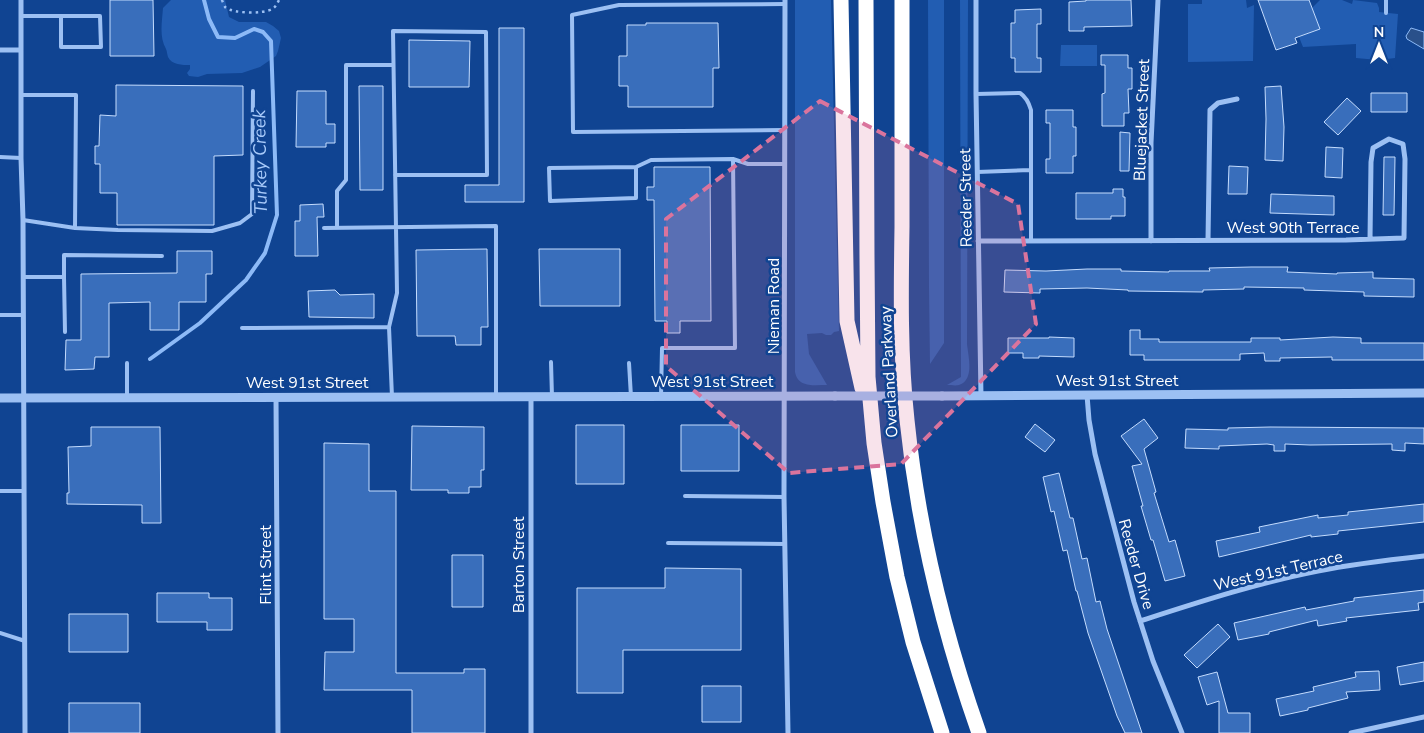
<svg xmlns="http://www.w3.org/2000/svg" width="1424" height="733" font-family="'Nunito Sans',sans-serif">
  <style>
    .green { fill: #225db2 }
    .water { fill: #29508a; stroke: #8dbaf7 }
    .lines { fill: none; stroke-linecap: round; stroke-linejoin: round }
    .stream { stroke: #8dbaf7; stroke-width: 4 }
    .building { fill: #396ebb; stroke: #c4dcfe }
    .path { stroke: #9cc0f3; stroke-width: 2.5; stroke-dasharray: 2.5 4; stroke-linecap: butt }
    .service { stroke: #9cc0f3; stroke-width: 4 }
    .minor { stroke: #9cc0f3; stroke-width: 5 }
    .tertiary { stroke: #9cc0f3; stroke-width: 9 }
    .motorway { stroke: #fff; stroke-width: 15 }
    .tertiary-bridge { stroke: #9cc0f3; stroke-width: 9 }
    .marked { fill: #da749d; fill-opacity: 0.2; stroke: #da749d; stroke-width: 4; stroke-dasharray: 10 6; stroke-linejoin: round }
    .labels { text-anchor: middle; stroke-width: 5; stroke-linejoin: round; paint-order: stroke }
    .street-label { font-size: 16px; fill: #fff; stroke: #104492 }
    .water-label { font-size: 18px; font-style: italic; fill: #a8cafa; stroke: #104492 }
  </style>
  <rect width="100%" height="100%" fill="#104492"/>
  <!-- green -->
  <path class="green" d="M171,0H225L229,17L239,22H266L273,26L279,31L281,38L278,51L276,56L260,67L242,73L207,74L198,77L189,76L187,73L190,69V65C182,65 172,65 168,57C167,54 167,51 166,49C159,37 162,22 163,8Z
    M795,0H831L839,331L834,332L831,335H826L822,333L807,334L809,354L827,385C814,385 798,388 795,372Z
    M928,0H944V343L930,364L929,288Z
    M960,0H968L967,344C968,355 975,380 959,385C956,386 950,385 947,385L961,377Z
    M1202,0H1246L1247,8L1254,5L1253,61L1188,62V4H1202Z
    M1320,0H1342L1352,4L1353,0L1377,3L1379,8V12L1398,14L1395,58L1378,60L1356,58V44L1303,47L1299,37L1320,29L1312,8Z
    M1061,45H1097V66H1060Z"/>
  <!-- water -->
  <path class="water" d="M1411,28L1424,32V49L1407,39L1406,36Z"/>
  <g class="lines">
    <!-- stream -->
    <path class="stream" d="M150,359L200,323L246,280L265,253L277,215L271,41L263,32L254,29L235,38L218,37L209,19L204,0"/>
  </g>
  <!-- building -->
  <path class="building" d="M110,0H153L154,56H110Z
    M1086,0H1131L1132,26L1084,27V31H1069V2L1086,1Z
    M1258,0H1309L1320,29L1295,38L1297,43L1276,50Z
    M1041,9V24H1037V58H1041V72H1015V58H1011V23H1015V10Z
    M646,23H718L719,68H713V107H628V86H619V56H627V25H646Z
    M499,28H524V202H465V185H499Z
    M409,40L470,41L469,87H409Z
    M1101,55H1128V68H1132V89H1128L1129,113H1124V126H1102V94L1105,93V65H1101Z
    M116,85L243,86V155L214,156V225H117V193H100V164H95V146H99L100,115L116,116Z
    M359,86H383V190H360Z
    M1281,86L1284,127L1283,161L1265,160L1266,119L1265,87Z
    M297,91H326V124H335V143H326V147H296Z
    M1371,93H1407V112H1371Z
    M1347,98L1361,111L1338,135L1324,122Z
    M1046,110H1073V127H1076V156H1073V173H1046V159H1050V123H1046Z
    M1120,132L1130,133L1129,171H1120Z
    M1326,147L1343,148L1342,178L1325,177Z
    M1384,157H1395L1394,215H1383Z
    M1229,166L1248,167L1247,194H1228Z
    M654,167H710L711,321H680V333H667V321H655L654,200H647V187H654Z
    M1113,189H1123V197H1125V216H1111V219H1076V193H1113Z
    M1271,194L1334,196V215L1270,213Z
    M323,204L324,217H317L318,256H295V221H300V205Z
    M487,249L488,327H481V345H456L455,336H417L416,250Z
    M539,249H620V306H540Z
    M177,251H212V274H206V302H179V330H150V302L109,303V357H95L94,369L65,370L66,340H81V274L177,273Z
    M1251,267H1288L1287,272L1337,274V273L1373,272V278L1414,279V297L1364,296V292L1304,290V288L1244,287V289L1203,290V292L1128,291V290L1087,288L1040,289V293L1004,292L1005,270L1046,271L1087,269H1121V271L1169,272V271H1210L1209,268Z
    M335,290L340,295L374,294V318L309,317L308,291Z
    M1130,330H1140V339H1159V342H1251V338H1280V340L1333,337L1361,338V343H1424V360H1332V357L1280,358V361H1265L1264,353L1240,354V360H1144V355H1130Z
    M1049,337L1074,338V357L1039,356V358H1023V353H1008V338H1049Z
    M1144,419L1158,438L1144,449L1156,492L1154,493L1169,542L1175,540L1185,576L1165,581L1153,540H1151L1141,506H1143L1132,466L1142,464L1121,436Z
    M1035,424L1055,440L1045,452L1025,437Z
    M576,425H624V484H576Z
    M681,425H739V471H681Z
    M412,426L484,427V470H481V487H469V493H448V490H411Z
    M91,427H160L161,523H142V505L67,504V493H69L68,447L91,446Z
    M1270,427L1424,428V444L1405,443V451L1392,450V444L1310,445L1285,444V451H1274V445L1267,444L1219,446V449L1185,448L1186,429L1228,430V428Z
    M324,443L369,444V491H396V673H464V669H485V733H412V690H324L325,652H354V619H324Z
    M1059,473L1070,518H1073L1082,559L1087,558L1096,602L1100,601L1107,629L1142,733H1125L1117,716L1088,633L1077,591H1076L1067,550L1063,551L1054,511L1051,512L1043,477Z
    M1424,504V522L1338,531V534L1311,537V535L1219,557L1216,541L1260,532L1259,527L1318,515V518L1348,515V512Z
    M452,555H483V607H452Z
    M665,568L741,569V650H623V693H577V588H665Z
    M1424,590V602L1418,603L1419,610L1346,618L1347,621L1318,626L1317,620L1269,632V634L1238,640L1234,623L1305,607L1306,610L1354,601V598Z
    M157,593H209V598H232V630H207V622H157Z
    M69,614H128V652H69Z
    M1218,624L1230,637L1197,668L1184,655Z
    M1424,662V681L1400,685L1397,667Z
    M1379,671L1380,690L1346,692L1348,698L1308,708V710L1280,716L1276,699L1314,691L1313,687L1356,677L1355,672Z
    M1217,672L1228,713H1250V733H1219V701L1207,705L1198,677Z
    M702,686H741V722H702Z
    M69,703H140V733H69Z"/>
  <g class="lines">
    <!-- path -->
    <path class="path" d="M222,0C222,1 225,6 225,7C233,14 264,14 272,9C276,7 277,4 279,0"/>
    <!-- service -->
    <path class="service" d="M1386,0V13
      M21,16H100L101,47H61V16
      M976,94L1020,93C1026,97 1029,103 1031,110V241
      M21,95H76L75,228L23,220
      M785,130L573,132L572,15L619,5L785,4
      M0,157L21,158
      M636,167V198L550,201L549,168L636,167L651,160L733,159L748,164H785
      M977,172L1030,170
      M75,228L118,230L212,231L240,223L252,214L253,91
      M324,228L496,226V397
      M337,228V191L346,180V65H393
      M23,277H64V255L162,256
      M64,277L65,332
      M0,315H23
      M242,328L389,327
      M551,362L552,397
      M127,363V398
      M629,363L631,397
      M392,397L389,327L397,293L393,31L486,32L487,175H395
      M661,397L662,348H735L733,159
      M0,491H24
      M685,496L784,497
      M668,543L785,544
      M0,633L25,641"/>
    <!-- minor -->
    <path class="minor" d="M21,0V158L23,220L25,733
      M785,0L784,497L788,733
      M976,0V94L981,396
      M0,50H21
      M1208,240L1210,110L1218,103L1237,99
      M978,241L1346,240L1404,238L1405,159L1403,144L1389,139L1373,148L1371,162L1370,239
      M1151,241V143L1158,0
      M1087,395L1089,420L1095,454L1134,602L1153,661L1182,733
      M276,397L278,733
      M1140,621C1199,602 1257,583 1318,571C1353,564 1388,560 1424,556
      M531,733V397
      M1351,733L1424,717"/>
    <!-- tertiary -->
    <path class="tertiary" d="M942,396L1424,393
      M0,398L835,396"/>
    <!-- motorway -->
    <path class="motorway" d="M841,0L847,321L862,388
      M866,0L867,257L868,377L874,443L883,502L897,577L913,642L942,733
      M902,0C902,76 902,151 902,227C901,291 900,356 907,420C918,527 943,631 979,733"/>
    <!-- tertiary-bridge -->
    <path class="tertiary-bridge" d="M835,396H942"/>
  </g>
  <!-- marked area -->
  <path class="marked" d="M820,101L1018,204L1036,324L901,464L789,473L666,366V219Z"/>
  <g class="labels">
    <!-- street labels -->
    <g class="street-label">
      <text transform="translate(1141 120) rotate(-88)" y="6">Bluejacket Street</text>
      <text transform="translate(965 198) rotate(-91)" y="6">Reeder Street</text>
      <text x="1293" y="233">West 90th Terrace</text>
      <text transform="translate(773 306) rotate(-90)" y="6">Nieman Road</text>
      <text transform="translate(888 372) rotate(-93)" y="6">Overland Parkway</text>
      <text x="1117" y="386">West 91st Street</text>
      <text x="712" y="387">West 91st Street</text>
      <text x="307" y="388">West 91st Street</text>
      <text transform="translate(1137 564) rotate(74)" y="6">Reeder Drive</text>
      <text transform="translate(265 565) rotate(-90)" y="6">Flint Street</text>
      <text transform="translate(518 565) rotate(-90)" y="6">Barton Street</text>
      <text transform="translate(1278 570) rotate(-13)" y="6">West 91st Terrace</text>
    </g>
    <!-- water labels -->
    <g class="water-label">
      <text transform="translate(260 162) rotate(-91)" y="6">Turkey Creek</text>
    </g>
  </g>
  <!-- north arrow -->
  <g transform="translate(1379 45)" stroke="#104492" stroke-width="4" paint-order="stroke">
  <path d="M0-4L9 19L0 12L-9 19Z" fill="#ffffff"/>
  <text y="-8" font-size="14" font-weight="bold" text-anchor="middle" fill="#ffffff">N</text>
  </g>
</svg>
